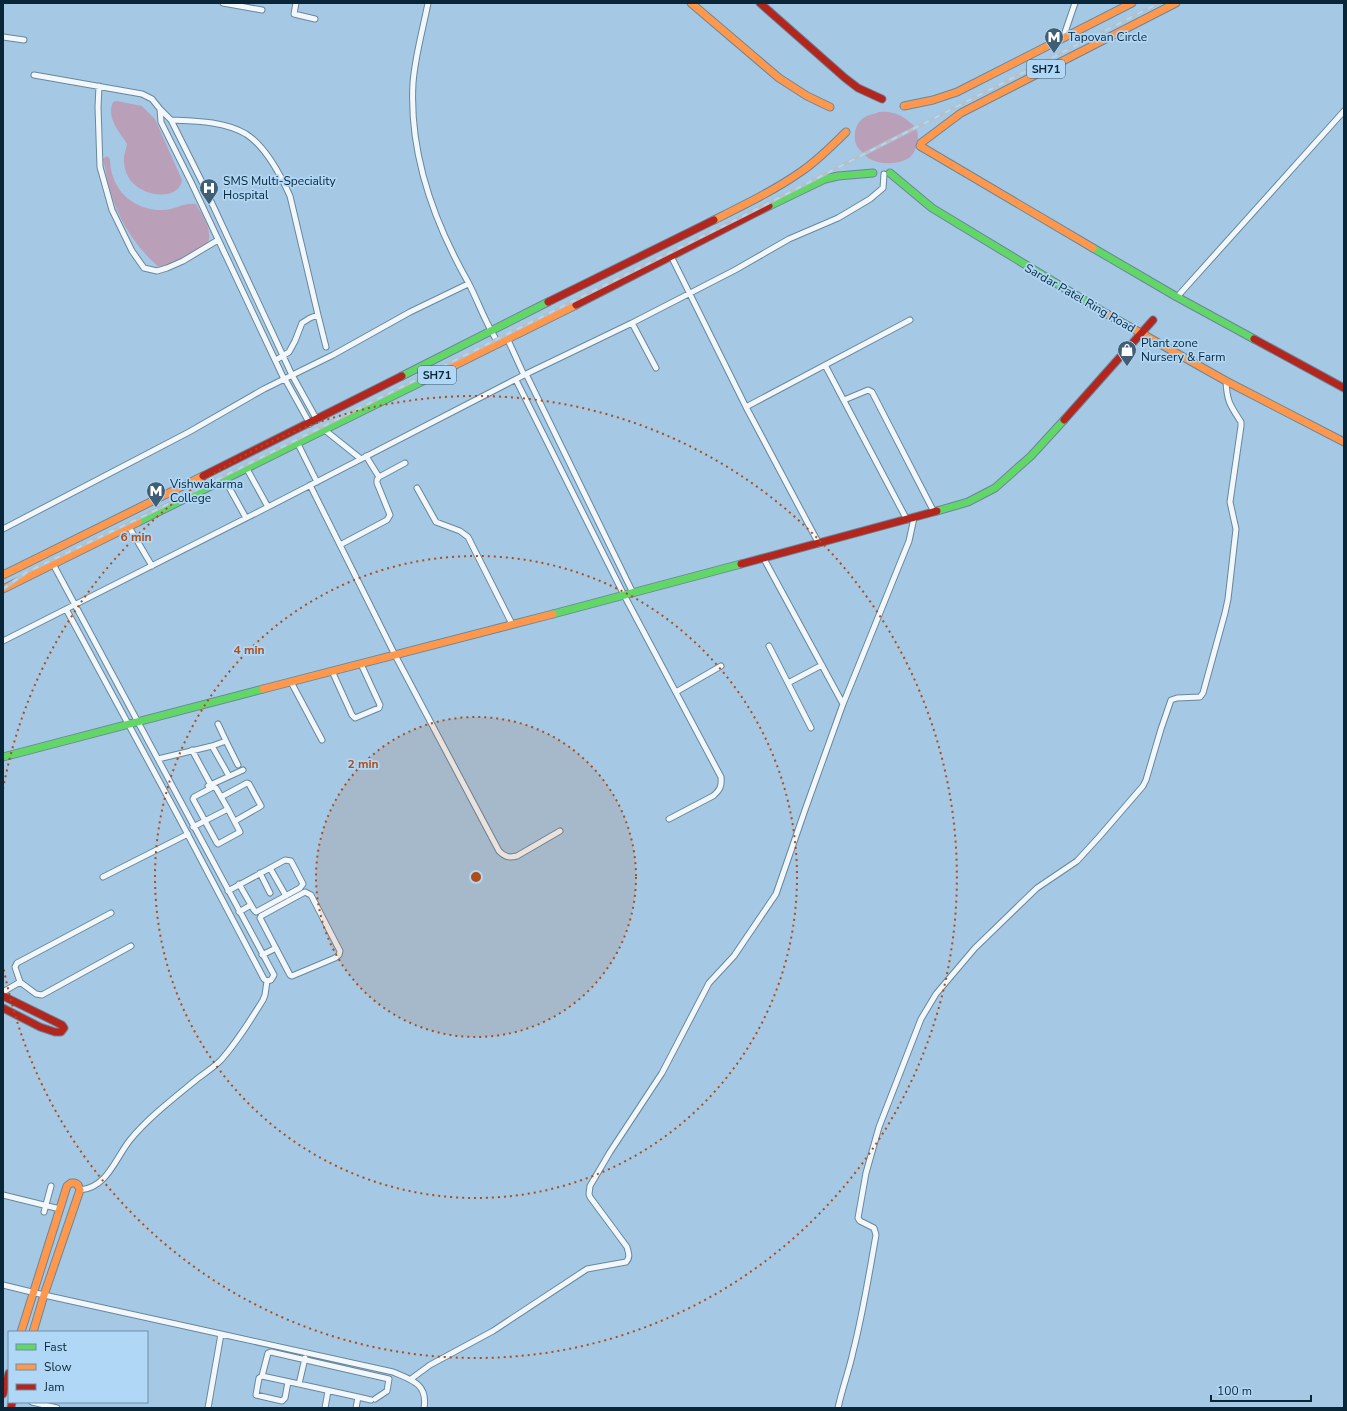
<svg xmlns="http://www.w3.org/2000/svg" width="1347" height="1411" font-family="'Nunito Sans',sans-serif">
  <style>
    .green { fill: #ba9fb8 }
    .lines { fill: none; stroke-linecap: round; stroke-linejoin: round }
    .street-casing { stroke: #68879b; stroke-width: 7 }
    .fast-casing { stroke: #68879b; stroke-width: 9 }
    .slow-casing { stroke: #68879b; stroke-width: 9 }
    .jam-casing { stroke: #68879b; stroke-width: 9 }
    .street { stroke: #f2f7fb; stroke-width: 5 }
    .fast { stroke: #63d668; stroke-width: 7 }
    .slow { stroke: #ff974d; stroke-width: 7 }
    .jam { stroke: #b3261e; stroke-width: 7 }
    .rail-casing { stroke: #b5c0c8; stroke-width: 3.5 }
    .rail { stroke: #b0d7f5; stroke-width: 2; stroke-dasharray: 6; stroke-linecap: butt }
    .ring { fill: none; stroke: #b04c17; stroke-width: 2; stroke-dasharray: 2 4 }
    .labels { text-anchor: middle; stroke-width: 3.5; stroke-linejoin: round; paint-order: stroke }
    .shield { fill: #b0d7f5; stroke: #3b5b71; stroke-width: 1 }
    .shield-label { font-size: 11px; font-weight: bold; fill: #092639 }
    .poi-label { font-size: 12px; fill: #092639; stroke: #b0d7f5; text-anchor: start }
    .street-label { font-size: 12px; fill: #092639; stroke: #b0d7f5 }
    .centre { fill: #b04c17; stroke: #b0d7f5; stroke-width: 2 }
    .ring-label { font-size: 12px; text-anchor: middle; font-weight: bold; fill: #b04c17; stroke: #b0d7f5; stroke-width: 3.5; stroke-linejoin: round; paint-order: stroke }
  </style>
  <rect width="100%" height="100%" fill="#a5c9e4"/>
  <!-- green -->
  <path class="green" d="M117,101L142,106L155,119L182,180C179,205 125,197 124,162C123,156 126,150 127,144C119,131 106,118 113,102Z
    M879,112C889,111 897,113 906,119C908,121 913,124 915,127C921,135 917,152 909,158C898,165 879,165 868,158C865,155 862,152 859,149C852,141 854,126 862,119C867,115 874,114 879,112Z
    M107,156L110,159C110,189 133,211 163,210C175,210 183,202 196,204C203,216 219,239 201,249C189,256 184,256 174,267L160,268C137,249 119,221 111,193C107,182 106,170 103,159Z"/>
  <g class="lines">
    <defs>
      <path id="street" d="M223,3L262,10
        M296,3L294,14L315,19
        M428,3C423,29 415,56 413,83C409,154 434,222 468,282C479,303 486,325 499,344
        M3,37L24,40
        M1063,38L1075,3
        M34,75L142,94L152,99L160,109
        M99,86L98,107L100,167L112,210L132,251L144,268L157,271L167,268L183,261L218,240
        M171,120C195,121 224,121 246,134C265,146 281,176 290,196L318,315
        M671,256L746,407L819,544
        M1177,297L1344,111
        M632,323L656,368
        M508,340L524,375
        M276,360L289,352L295,341L302,323L310,318L318,315L326,347
        M825,365L907,520
        M526,374L633,593
        M284,379L192,184L161,122L160,109L171,120L202,182L292,375L317,420
        M285,379L310,424
        M516,380L624,595L721,777C722,786 720,790 713,796L669,819
        M844,400L868,390L872,392L934,512
        M746,407L910,320
        M326,431L361,459
        M298,444L317,482
        M247,469L268,507
        M379,477L405,463
        M225,480L246,518
        M310,485L395,655L499,851C505,857 509,858 517,856L560,831
        M417,488L436,522L460,531L468,537L512,624
        M129,527L152,566
        M3,529L189,432L264,389L333,355L410,312L468,284
        M340,545L387,520L390,515L377,483V480L379,477L366,456
        M764,559L843,704
        M53,564L274,975L271,980L267,981L264,979L177,814L66,609
        M3,641L268,507L524,375L632,323L735,270L789,239L838,218L870,199L883,188L884,174
        M769,646L811,728
        M332,671L352,715L355,718L379,708L380,705L361,664
        M291,682L322,740
        M788,683L822,665
        M676,692L721,666
        M226,741L238,765
        M212,746L226,741L218,724
        M192,750L211,785
        M158,759L212,746L229,776
        M208,786L243,770
        M221,797L247,783L249,784L261,806L235,821
        M193,827L228,809L216,788L213,787L194,797L193,799L217,843L218,844L240,832L228,809
        M270,868L286,896
        M260,873L270,893
        M103,877L188,834
        M228,891L285,860L291,861L303,884L300,888L256,912L254,910L239,884
        M305,892L311,895L340,951L339,955L335,958L292,976L290,975L260,918L261,916Z
        M239,912L251,905
        M262,955L276,948
        M20,982L15,967L17,963L111,913
        M3,992L20,982L36,994L42,995L131,946
        M80,1190C107,1188 115,1159 130,1140C149,1117 174,1098 197,1079C205,1073 214,1067 221,1060C237,1042 250,1021 263,1000L265,995L267,981
        M3,1195L60,1209
        M44,1212L51,1186
        M3,1285L44,1295L221,1334L208,1408
        M221,1334L393,1372C412,1380 428,1384 424,1408
        M262,1376L268,1353L271,1352L389,1379L387,1391L375,1399
        M411,1379L430,1365L493,1331L587,1269L626,1262C631,1257 628,1252 627,1247L590,1197L589,1194L590,1186L610,1152L662,1073L709,983L734,956L776,894L805,810L843,704L909,541L914,518
        M288,1382L285,1398L282,1401L256,1395L259,1378L262,1376L299,1384L305,1358
        M299,1384L358,1397L356,1408
        M358,1397L371,1400
        M32,1402L57,1408
        M325,1408L328,1391
        M838,1408C842,1389 849,1371 853,1352C863,1313 869,1274 876,1235L874,1228L860,1221L858,1218L866,1173L879,1127L921,1019L936,994L975,948L1037,888L1077,861L1099,837L1143,786L1146,780L1161,729L1171,700L1177,698L1200,697L1203,693L1225,613L1228,599L1236,529L1230,502L1241,426V422C1230,405 1227,402 1226,381"/>
      <path id="fast" d="M890,173L932,208L1107,314
        M769,206L825,179L838,176L873,173
        M1093,248L1177,297L1254,339
        M402,376L548,302
        M937,511L968,502L995,488L1031,456L1064,420
        M138,522L429,378
        M553,614L741,564
        M3,757L263,689"/>
      <path id="slow" d="M691,3L779,78L807,96L830,107
        M904,106L933,100L957,92L1132,3
        M921,143L961,113L1176,3
        M920,146L1093,248
        M714,220C744,205 775,190 802,171C818,160 832,146 846,132
        M1107,314L1226,381L1344,442
        M429,378L576,305
        M3,575L203,476
        M3,589L138,522
        M263,689L553,614
        M21,1332L67,1186L71,1183H75L78,1185L80,1190L44,1295L33,1332"/>
      <path id="jam" d="M760,3L845,78L858,88L882,99
        M548,302L714,220
        M576,305L769,206
        M1254,339L1344,388
        M1064,420L1153,320
        M203,476L402,376
        M741,564L937,511
        M3,996L62,1025L64,1028L61,1032H55L40,1027L3,1008
        M3,1394L9,1373
        M11,1408L12,1402"/>
    </defs>
    <!-- street casing -->
    <use href="#street" class="street-casing"/>
    <!-- fast casing -->
    <use href="#fast" class="fast-casing"/>
    <!-- slow casing -->
    <use href="#slow" class="slow-casing"/>
    <!-- jam casing -->
    <use href="#jam" class="jam-casing"/>
    <!-- street -->
    <use href="#street" class="street"/>
    <!-- fast -->
    <use href="#fast" class="fast"/>
    <!-- slow -->
    <use href="#slow" class="slow"/>
    <!-- jam -->
    <use href="#jam" class="jam"/>
    <defs>
      <path id="rail" d="M3,589L27,572L156,510L743,216L1159,3"/>
    </defs>
    <!-- rail casing -->
    <use href="#rail" class="rail-casing"/>
    <!-- rail -->
    <use href="#rail" class="rail"/>
  </g>
  <!-- distance rings -->
  <circle cx="476" cy="877" r="160" fill="#b04c17" fill-opacity=".12"/>
  <g class="ring">
    <circle cx="476" cy="877" r="160"/>
    <circle cx="476" cy="877" r="321"/>
    <path d="M3 789A481 481 0 1 1 3 965"/>
  </g>
  <!-- icons -->
  <defs>
    <symbol id="metro-pin" viewBox="-11 -11 22 30"><path d="M0 17L-7.5 6A9.5 9.5 0 1 1 7.5 6Z" fill="#405f75" stroke="#b0d7f5"/><path d="M-5.5 5V-5H-3L0 0L3-5H5.5V5H3V-.5L0 4L-3-.5V5Z" fill="#fff"/></symbol>
    <symbol id="hospital-pin" viewBox="-11 -11 22 30"><path d="M0 17L-7.5 6A9.5 9.5 0 1 1 7.5 6Z" fill="#405f75" stroke="#b0d7f5"/><path d="M-5-5h3v3.5h4V-5h3V5h-3V1.5h-4V5h-3Z" fill="#fff"/></symbol>
    <symbol id="shop-pin" viewBox="-11 -11 22 30"><path d="M0 17L-7.5 6A9.5 9.5 0 1 1 7.5 6Z" fill="#405f75" stroke="#b0d7f5"/><path d="M-5-2.5h2.3a2.7 3.5 0 0 1 5.4 0H5L5.5 6h-11ZM-1.5-2.5h3a1.5 2.3 0 0 0-3 0Z" fill="#fff"/></symbol>
  </defs>
  <g fill-rule="evenodd">
    <use href="#metro-pin" x="1043" y="26" width="22" height="30"/>
    <use href="#hospital-pin" x="198" y="177" width="22" height="30"/>
    <use href="#shop-pin" x="1116" y="339" width="22" height="30"/>
    <use href="#metro-pin" x="145" y="480" width="22" height="30"/>
  </g>
  <g class="labels">
    <!-- shield labels -->
    <g class="shield">
      <rect x="1027" y="60" width="38" height="18" rx="3"/>
      <rect x="418" y="366" width="38" height="18" rx="3"/>
    </g>
    <g class="shield-label">
      <text x="1046" y="73">SH71</text>
      <text x="437" y="379">SH71</text>
    </g>
    <!-- poi labels -->
    <g class="poi-label">
      <text x="1068" y="41">Tapovan Circle</text>
      <text x="223" y="185">SMS Multi-Speciality<tspan x="223" dy="14">Hospital</tspan></text>
      <text x="1141" y="347">Plant zone<tspan x="1141" dy="14">Nursery &amp; Farm</tspan></text>
      <text x="170" y="488">Vishwakarma<tspan x="170" dy="14">College</tspan></text>
    </g>
    <!-- street labels -->
    <g class="street-label">
      <text transform="translate(1080 298) rotate(30)" y="4">Sardar Patel Ring Road</text>
    </g>
  </g>
  <circle cx="476" cy="877" r="6" class="centre"/>
  <g class="ring-label">
    <text x="136" y="541">6 min</text>
    <text x="249" y="654">4 min</text>
    <text x="363" y="768">2 min</text>
  </g>
  <!-- border -->
  <rect width="1347" height="1411" fill="none" stroke="#092639" stroke-width="8"/>
  <!-- legend -->
  <rect x="8" y="1331" width="140" height="72" fill="#b0d7f5" stroke="#6d90aa"/>
  <rect x="16" y="1344" width="20" height="6" fill="#63d668" stroke="#6d90aa"/>
  <text x="44" y="1351" font-size="12" fill="#092639">Fast</text>
  <rect x="16" y="1364" width="20" height="6" fill="#ff974d" stroke="#6d90aa"/>
  <text x="44" y="1371" font-size="12" fill="#092639">Slow</text>
  <rect x="16" y="1384" width="20" height="6" fill="#b3261e" stroke="#6d90aa"/>
  <text x="44" y="1391" font-size="12" fill="#092639">Jam</text>
  <!-- scale -->
  <path d="M1211 1395v6h100v-6" fill="none" stroke="#092639" stroke-width="2"/>
  <text x="1217" y="1395" font-size="12" fill="#092639" stroke="#b0d7f5" stroke-width="3" paint-order="stroke">100 m</text>
</svg>
